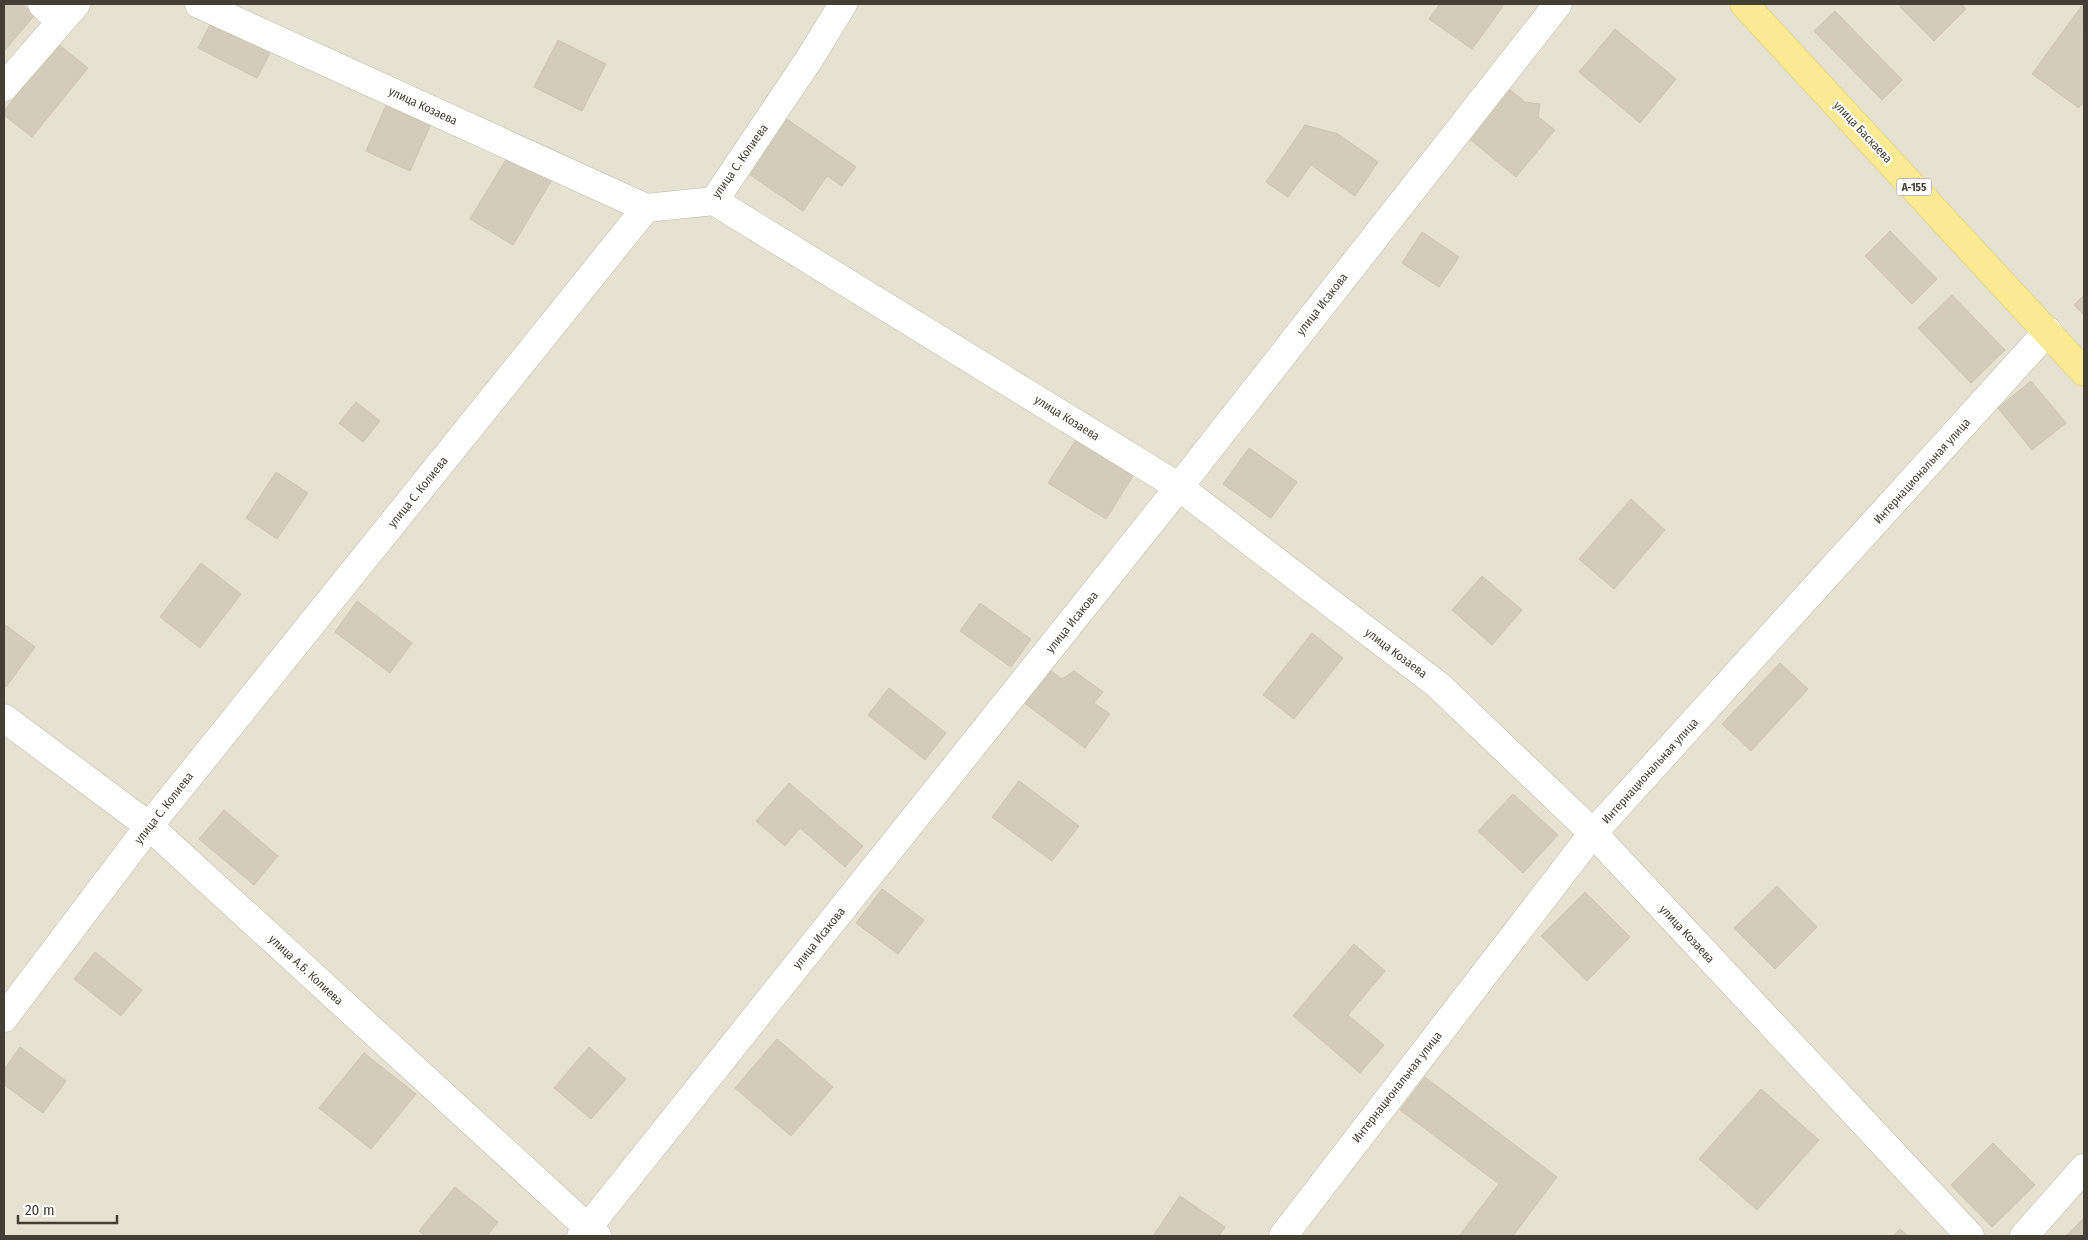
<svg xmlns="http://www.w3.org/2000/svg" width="2088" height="1240" font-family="'Fira Sans Condensed',sans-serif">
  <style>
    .residential { fill: #e5e2d2 }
    .building { fill: #d3ccba; stroke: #cdc5ad }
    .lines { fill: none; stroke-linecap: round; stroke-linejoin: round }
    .street-casing { stroke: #bdb8a7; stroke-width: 29 }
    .primary-casing { stroke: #dfc964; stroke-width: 29 }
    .street { stroke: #fff; stroke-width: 28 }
    .primary { stroke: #fbea94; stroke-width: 28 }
    .labels { text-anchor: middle; stroke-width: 4; stroke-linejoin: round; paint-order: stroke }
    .shield { fill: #fff; stroke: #7b7971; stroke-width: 1 }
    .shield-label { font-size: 11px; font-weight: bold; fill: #433f34 }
    .street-label { font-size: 12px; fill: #433f34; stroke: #fff }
  </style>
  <rect width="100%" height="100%" fill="#f1efe4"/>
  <!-- residential -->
  <path class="residential" d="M4,4H2084V1236H4Z"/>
  <!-- building -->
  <path class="building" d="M4,4H22L35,15L4,51Z
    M1440,4H1502L1504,5L1472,49L1429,19Z
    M1902,4H1961L1966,9L1934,41L1900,7Z
    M2083,4L2084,101L2079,108L2032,74Z
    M1835,11L1902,80L1882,100L1814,31Z
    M213,19L272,49L257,78L198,48Z
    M1615,29L1676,79L1640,123L1579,72Z
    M558,40L606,64L582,111L534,87Z
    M58,44L88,68L32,137L4,115V111Z
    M1508,88L1525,102L1540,104L1538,117L1555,130L1516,177L1467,137Z
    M387,103L431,124L410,171L366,151Z
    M784,117L856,167L842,186L827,176L803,211L746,172Z
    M1305,125L1338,134L1378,162L1355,196L1311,165L1288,197L1266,182Z
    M510,153L553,178L513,245L470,219Z
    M1890,231L1937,279L1912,304L1865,256Z
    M1422,232L1459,257L1439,287L1402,263Z
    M1952,295L2005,350L1971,383L1918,328Z
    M2084,295V315L2074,305Z
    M2031,381L2066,423L2032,450L1998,408Z
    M356,402L380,421L363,442L339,423Z
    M1076,440L1133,476L1106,519L1048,483Z
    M1249,448L1297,482L1271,518L1223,484Z
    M276,472L308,493L277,539L246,518Z
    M1631,499L1665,530L1614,589L1579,559Z
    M201,563L241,594L200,648L160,617Z
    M1482,576L1522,610L1492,645L1452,610Z
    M357,601L412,643L390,673L335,632Z
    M980,603L1031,639L1011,667L960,631Z
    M4,624L35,647L6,687L4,685Z
    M1312,633L1343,658L1294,719L1263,695Z
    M1780,663L1808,689L1751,751L1722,724Z
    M1047,668L1062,679L1074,671L1103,692L1094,703L1110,714L1085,748L1023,702Z
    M889,688L946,733L925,760L868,715Z
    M1019,781L1079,826L1052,861L992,817Z
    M789,783L863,846L845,867L800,828L785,846L756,821Z
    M1513,794L1558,835L1523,873L1478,831Z
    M224,810L278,856L254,885L199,839Z
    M1777,886L1817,927L1775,969L1734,928Z
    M882,889L924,920L898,954L856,923Z
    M1585,892L1630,937L1587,981L1541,936Z
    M1354,944L1385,971L1348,1015L1384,1045L1360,1073L1293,1016Z
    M95,952L142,990L121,1016L74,979Z
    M777,1039L833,1087L791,1136L735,1088Z
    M20,1047L66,1081L43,1113L4,1085V1070Z
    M589,1047L626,1079L591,1119L554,1088Z
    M364,1053L416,1094L371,1149L319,1108Z
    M1425,1077L1557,1177L1513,1236H1459L1499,1184L1400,1110Z
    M1761,1089L1819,1140L1757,1210L1699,1159Z
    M1993,1143L2035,1185L1992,1227L1951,1185Z
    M455,1187L498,1222L487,1236H425L419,1231Z
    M1180,1196L1225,1227L1219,1236H1153Z
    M2083,1219L2084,1236H2066Z
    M1900,1229L1908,1236H1893Z"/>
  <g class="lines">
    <defs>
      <path id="street" d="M42,4L60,22
        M199,4L646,208
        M4,87L76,4
        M714,201L1179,487L1438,685L1593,833L1970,1236
        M4,718L149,826L597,1236
        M4,1018L149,826L646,208L714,201L810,58L843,4
        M581,1236L1179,487L1558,4
        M1283,1236L1593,833L2048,331
        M2024,1236L2084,1168"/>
      <path id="primary" d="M1744,4L2084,372"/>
    </defs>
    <!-- street casing -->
    <use href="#street" class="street-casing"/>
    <!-- primary casing -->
    <use href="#primary" class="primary-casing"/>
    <!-- street -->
    <use href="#street" class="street"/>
    <!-- primary -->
    <use href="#primary" class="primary"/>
  </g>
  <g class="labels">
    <!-- shield labels -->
    <rect class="shield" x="1896.5" y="178.5" width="35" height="17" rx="4"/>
    <g class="shield-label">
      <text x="1914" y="191">А-155</text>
    </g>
    <!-- street labels -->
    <g class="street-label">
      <text transform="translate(423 106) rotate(25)" y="4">улица Козаева</text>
      <text transform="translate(1863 132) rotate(47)" y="4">улица Баскаева</text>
      <text transform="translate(740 161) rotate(-55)" y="4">улица С. Колиева</text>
      <text transform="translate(1322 304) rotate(-52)" y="4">улица Исакова</text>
      <text transform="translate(1067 418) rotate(32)" y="4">улица Козаева</text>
      <text transform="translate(1922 471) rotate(-48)" y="4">Интернациональная улица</text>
      <text transform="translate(418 492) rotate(-51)" y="4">улица С. Колиева</text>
      <text transform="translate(1072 622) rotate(-51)" y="4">улица Исакова</text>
      <text transform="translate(1396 653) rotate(37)" y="4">улица Козаева</text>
      <text transform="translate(1650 771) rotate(-48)" y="4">Интернациональная улица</text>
      <text transform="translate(164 808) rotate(-52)" y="4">улица С. Колиева</text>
      <text transform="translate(1687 934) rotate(47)" y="4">улица Козаева</text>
      <text transform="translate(819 938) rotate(-51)" y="4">улица Исакова</text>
      <text transform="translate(306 970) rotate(43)" y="4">улица А.Б. Колиева</text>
      <text transform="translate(1397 1087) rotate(-52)" y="4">Интернациональная улица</text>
    </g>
  </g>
  <!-- border -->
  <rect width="2088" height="1240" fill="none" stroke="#433f34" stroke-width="10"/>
  <!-- scale -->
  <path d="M18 1215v8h99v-8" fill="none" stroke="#433f34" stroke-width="2.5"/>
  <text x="25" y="1215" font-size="15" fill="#433f34" stroke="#ffffff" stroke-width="4" paint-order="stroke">20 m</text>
</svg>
